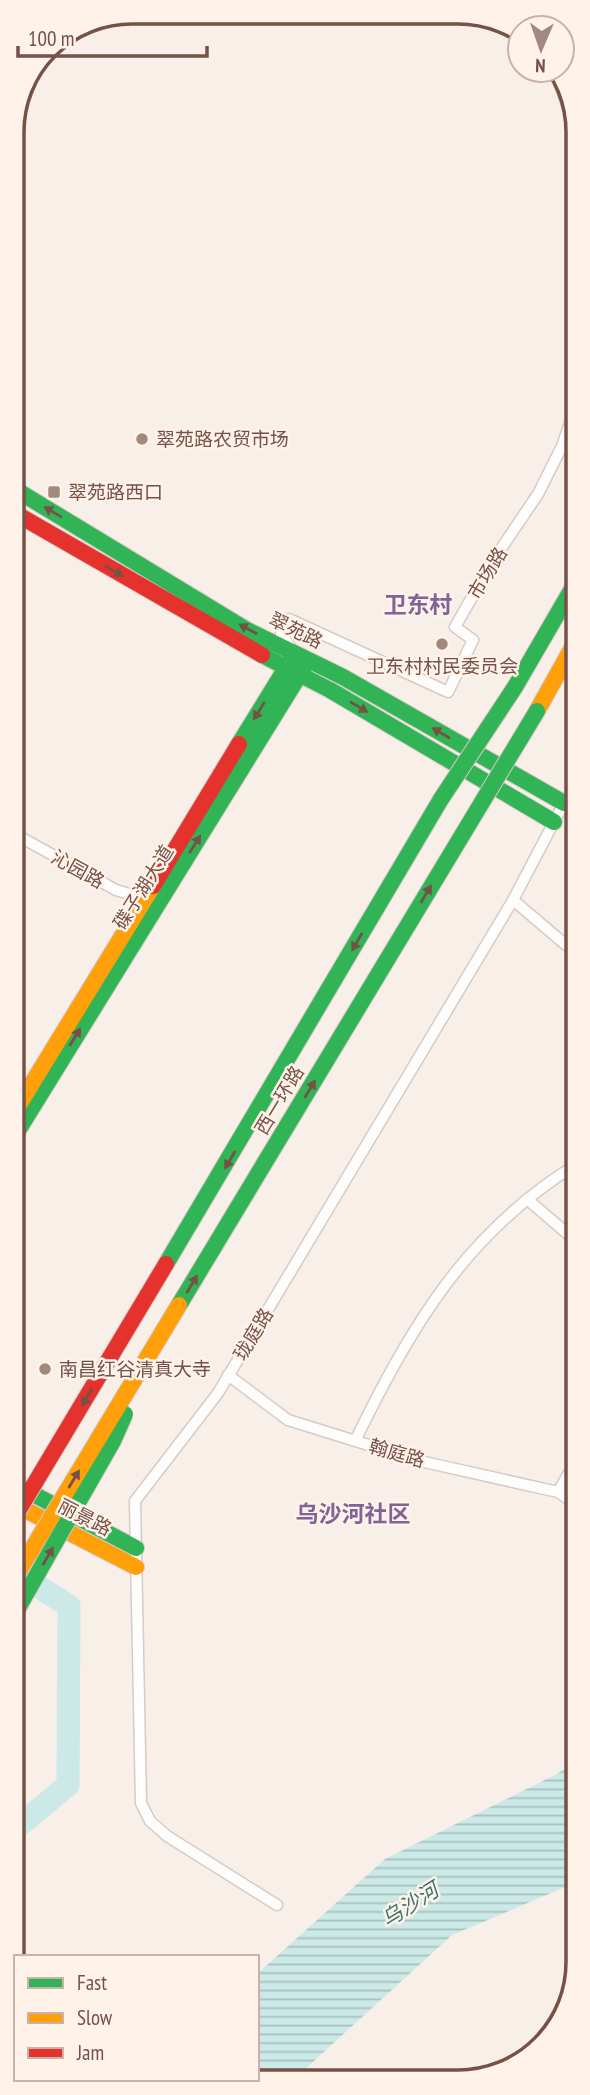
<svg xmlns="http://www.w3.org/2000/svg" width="590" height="2095" font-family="'PT Sans Narrow','Noto Sans SC',sans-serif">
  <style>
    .water { fill: url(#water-rules) }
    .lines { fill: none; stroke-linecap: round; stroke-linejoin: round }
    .river { stroke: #cae9e7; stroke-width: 23 }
    .street-casing { stroke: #d6cbc6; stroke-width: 13 }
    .fast-casing { stroke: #d6cac4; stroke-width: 18 }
    .slow-casing { stroke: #d6cac4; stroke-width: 18 }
    .jam-casing { stroke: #d6cac4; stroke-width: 18 }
    .street { stroke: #fefdfc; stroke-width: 10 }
    .fast { stroke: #30b455; stroke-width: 16 }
    .slow { stroke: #ff9f0a; stroke-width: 16 }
    .jam { stroke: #e5322d; stroke-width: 16 }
    .fast-bridge-casing { stroke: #d6c9c5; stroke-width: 18; stroke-linecap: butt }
    .slow-bridge-casing { stroke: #d6c9c5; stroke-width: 18; stroke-linecap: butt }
    .jam-bridge-casing { stroke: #d6c9c5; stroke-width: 18; stroke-linecap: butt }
    .fast-bridge { stroke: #30b455; stroke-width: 16 }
    .slow-bridge { stroke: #ff9f0a; stroke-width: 16 }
    .jam-bridge { stroke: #e5322d; stroke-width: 16 }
    .oneway { fill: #765148 }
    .poi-dot { fill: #a38880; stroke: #fff3e9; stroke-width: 2.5 }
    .labels { text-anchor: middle; stroke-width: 5; stroke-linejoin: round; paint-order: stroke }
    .poi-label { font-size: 19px; fill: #765148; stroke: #fff3e9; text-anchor: start }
    .street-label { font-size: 19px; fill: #765148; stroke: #fff3e9 }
    .water-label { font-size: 21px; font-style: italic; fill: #387475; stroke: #fff3e9 }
    .quarter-label { font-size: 23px; font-weight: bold; fill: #7f6399; stroke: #fff3e9 }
    .rim { fill: none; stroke: #765148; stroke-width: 3.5 }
  </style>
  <defs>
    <pattern id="water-rules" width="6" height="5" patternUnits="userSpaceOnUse" patternTransform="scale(1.75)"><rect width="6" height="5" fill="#cae9e7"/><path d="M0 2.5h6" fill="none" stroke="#a9bfbd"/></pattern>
  </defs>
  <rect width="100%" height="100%" fill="#f7efe8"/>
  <!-- water -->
  <path class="water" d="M577,1761V1882L452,1935L293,2080H136L257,2079V1974L385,1859L557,1774Z"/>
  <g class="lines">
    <!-- river -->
    <path class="river" d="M14,1571L69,1606L68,1785L14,1830"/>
    <defs>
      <path id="street" d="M552,70L560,85L576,130
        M293,651L281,634L289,619L448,692L473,640L455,627L492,562L538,494L562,446L576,405
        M13,833L116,890L145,899
        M513,900L566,945L576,949
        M527,1199L577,1242
        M577,1342L575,1363L577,1379
        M228,1375L288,1420L420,1461L558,1492L577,1505
        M355,1441C411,1327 465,1233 577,1164
        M558,1492L577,1459
        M277,1905L167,1836L150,1821L141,1803L135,1501L218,1393L513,900L564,803L576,785"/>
      <path id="fast" d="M13,488L247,630L343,677L564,803
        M262,655L330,690L554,822
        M515,687L576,582
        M239,744L292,658
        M14,1137L305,666
        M14,1484L136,1548"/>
      <path id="slow" d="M537,711L576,641
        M14,1113L153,886
        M14,1504L136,1567"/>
      <path id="jam" d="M13,512L262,655
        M153,886L239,744"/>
    </defs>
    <!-- street casing -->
    <use href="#street" class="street-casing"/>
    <!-- fast casing -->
    <use href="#fast" class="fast-casing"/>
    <!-- slow casing -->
    <use href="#slow" class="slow-casing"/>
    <!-- jam casing -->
    <use href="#jam" class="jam-casing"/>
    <!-- street -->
    <use href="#street" class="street"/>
    <!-- fast -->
    <use href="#fast" class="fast"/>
    <!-- slow -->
    <use href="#slow" class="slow"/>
    <!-- jam -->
    <use href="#jam" class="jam"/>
    <defs>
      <path id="fast-bridge" d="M166,1264L441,799L515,687
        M179,1305L537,711
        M14,1615L113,1441L125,1414"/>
      <path id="slow-bridge" d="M14,1579L179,1305"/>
      <path id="jam-bridge" d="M14,1518L166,1264"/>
    </defs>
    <!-- fast-bridge casing -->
    <use href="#fast-bridge" class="fast-bridge-casing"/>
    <!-- slow-bridge casing -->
    <use href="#slow-bridge" class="slow-bridge-casing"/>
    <!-- jam-bridge casing -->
    <use href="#jam-bridge" class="jam-bridge-casing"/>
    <!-- fast-bridge -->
    <use href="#fast-bridge" class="fast-bridge"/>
    <!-- slow-bridge -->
    <use href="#slow-bridge" class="slow-bridge"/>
    <!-- jam-bridge -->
    <use href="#jam-bridge" class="jam-bridge"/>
  </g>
  <!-- one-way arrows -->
  <defs><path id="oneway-solid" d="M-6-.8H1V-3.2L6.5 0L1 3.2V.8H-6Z" transform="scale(1.75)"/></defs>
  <g class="oneway">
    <use href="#oneway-solid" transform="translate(53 512) rotate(-149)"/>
    <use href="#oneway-solid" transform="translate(114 571) rotate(30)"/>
    <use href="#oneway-solid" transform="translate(248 629) rotate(-151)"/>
    <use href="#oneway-solid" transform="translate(359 707) rotate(31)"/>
    <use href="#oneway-solid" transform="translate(259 711) rotate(122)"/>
    <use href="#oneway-solid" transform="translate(441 733) rotate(-150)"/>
    <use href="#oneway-solid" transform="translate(195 844) rotate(-58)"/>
    <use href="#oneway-solid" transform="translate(426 894) rotate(-59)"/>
    <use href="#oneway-solid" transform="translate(357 942) rotate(120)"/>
    <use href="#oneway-solid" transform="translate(75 1037) rotate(-58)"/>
    <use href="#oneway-solid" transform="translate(310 1089) rotate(-59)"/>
    <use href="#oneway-solid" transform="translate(230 1160) rotate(120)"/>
    <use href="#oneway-solid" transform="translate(192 1284) rotate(-59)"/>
    <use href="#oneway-solid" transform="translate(87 1397) rotate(121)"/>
    <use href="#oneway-solid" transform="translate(74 1479) rotate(-59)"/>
    <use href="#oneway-solid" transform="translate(48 1556) rotate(-60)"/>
  </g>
  <!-- markers -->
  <g class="poi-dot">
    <circle cx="142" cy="439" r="7"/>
    <rect x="47" y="485" width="14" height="14" rx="3.5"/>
    <circle cx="442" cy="644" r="7"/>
    <circle cx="45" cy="1369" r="7"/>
  </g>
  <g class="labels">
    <!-- poi labels -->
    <g class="poi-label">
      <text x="156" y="446">翠苑路农贸市场</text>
      <text x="68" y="499">翠苑路西口</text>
      <text x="442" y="673" text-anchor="middle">卫东村村民委员会</text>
      <text x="59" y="1376">南昌红谷清真大寺</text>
    </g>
    <!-- street labels -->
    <g class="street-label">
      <text transform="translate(487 573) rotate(-59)" y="7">市场路</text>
      <text transform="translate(296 630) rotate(26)" y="7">翠苑路</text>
      <text transform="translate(78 869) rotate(29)" y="7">沁园路</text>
      <text transform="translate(143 887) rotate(-58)" y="7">碟子湖大道</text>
      <text transform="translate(279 1100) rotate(-59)" y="7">西一环路</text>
      <text transform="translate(253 1334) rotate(-59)" y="7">珑庭路</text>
      <text transform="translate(397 1453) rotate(16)" y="7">翰庭路</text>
      <text transform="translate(85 1517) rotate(27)" y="7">丽景路</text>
    </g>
    <!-- water labels -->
    <g class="water-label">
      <text transform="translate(410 1905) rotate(-32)" y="7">乌沙河</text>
    </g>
    <!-- quarter labels -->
    <g class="quarter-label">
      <text x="418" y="613">卫东村</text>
      <text x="353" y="1522">乌沙河社区</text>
    </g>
  </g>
  <!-- crop -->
  <path d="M0 0H590V2095H0ZM132 24H458A108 108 0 0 1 566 132V1962A108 108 0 0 1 458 2070H132A108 108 0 0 1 24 1962V132A108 108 0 0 1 132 24Z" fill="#fff3e9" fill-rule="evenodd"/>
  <path class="rim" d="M132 24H458A108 108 0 0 1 566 132V1962A108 108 0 0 1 458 2070H132A108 108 0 0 1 24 1962V132A108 108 0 0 1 132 24Z"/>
  <!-- legend -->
  <rect x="14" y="1955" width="245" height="126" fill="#fff3e9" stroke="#c8b2a9" stroke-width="2"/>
  <rect x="28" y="1978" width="35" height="10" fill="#30b455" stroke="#c8b2a9" stroke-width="2"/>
  <text x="77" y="1990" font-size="21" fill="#765148">Fast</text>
  <rect x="28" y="2013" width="35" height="10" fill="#ff9f0a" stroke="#c8b2a9" stroke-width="2"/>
  <text x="77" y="2025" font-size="21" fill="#765148">Slow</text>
  <rect x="28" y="2048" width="35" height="10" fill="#e5322d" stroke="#c8b2a9" stroke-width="2"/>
  <text x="77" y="2060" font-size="21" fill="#765148">Jam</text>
  <!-- north arrow -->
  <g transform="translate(541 49) rotate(182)"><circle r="33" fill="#fff3e9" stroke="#c8b2a9" stroke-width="2"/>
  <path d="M0-5L12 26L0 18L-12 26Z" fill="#a38880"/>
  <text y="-10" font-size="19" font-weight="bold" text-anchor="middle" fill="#765148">N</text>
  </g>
  <!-- scale -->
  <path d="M18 46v10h189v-10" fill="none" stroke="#765148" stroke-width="3.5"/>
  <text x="28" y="46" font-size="21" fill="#765148" stroke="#fff3e9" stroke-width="5" paint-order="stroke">100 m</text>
</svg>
